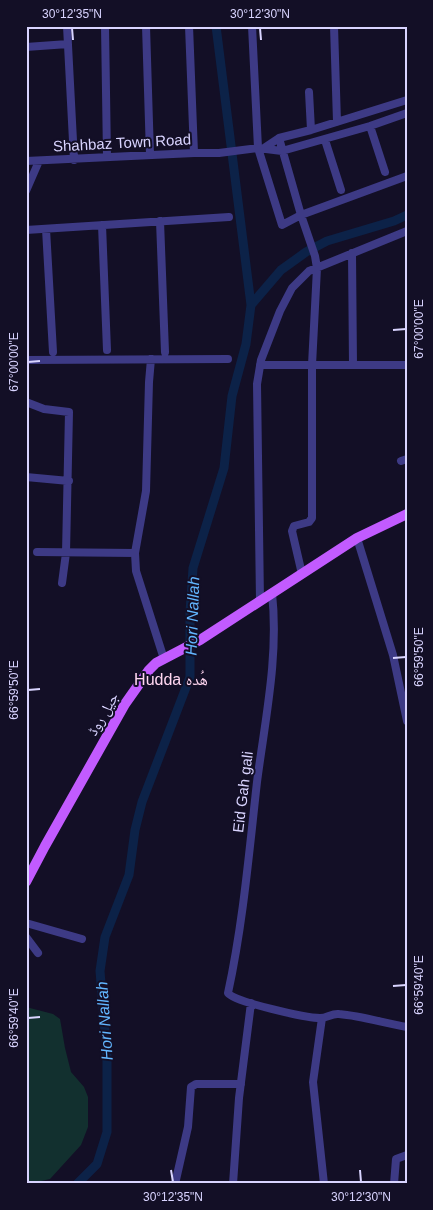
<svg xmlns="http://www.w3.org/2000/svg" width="433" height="1210" font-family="Helvetica,'Noto Naskh Arabic',sans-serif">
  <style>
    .green { fill: #12302f }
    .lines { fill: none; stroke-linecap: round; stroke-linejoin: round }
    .canal { stroke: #0c2248; stroke-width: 9 }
    .minor { stroke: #3d3a85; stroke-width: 8 }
    .major { stroke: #c25bff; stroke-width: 10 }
    .ticks { fill: none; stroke: #d9d4ff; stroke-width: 2 }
    .labels { text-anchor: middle; stroke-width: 4; stroke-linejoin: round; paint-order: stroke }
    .street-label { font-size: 15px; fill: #d9d4ff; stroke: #130f26 }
    .water-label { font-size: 16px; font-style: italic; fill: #62b6ff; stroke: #130f26 }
    .neighbourhood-label { font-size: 16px; fill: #ffd6f0; stroke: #130f26 }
    .neatline { fill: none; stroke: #d9d4ff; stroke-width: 2 }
    .ticks-label { font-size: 12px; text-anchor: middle; fill: #d9d4ff }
  </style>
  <rect width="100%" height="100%" fill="#130f26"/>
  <!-- green -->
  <path class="green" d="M26,1007L53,1014L60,1019L65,1048L71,1072L84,1087L88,1097V1127L81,1145L50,1179L28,1184H26Z"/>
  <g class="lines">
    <!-- canal -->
    <path class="canal" d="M216,26L251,305
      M77,1184L97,1164L107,1132V1056L100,971L105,937L129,875L135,830L142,802L190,677V612L193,568L224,468L232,396L246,344L251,305L281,270L306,252L327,241L394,221L407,215"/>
    <!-- minor -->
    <path class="minor" d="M67,26L74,160
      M105,26L107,157
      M146,26L150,155
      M189,26L194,153
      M252,26L258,148L282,225L301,215L407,176
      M334,26L337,122
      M26,47L68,44
      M309,92L311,130
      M370,126L385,172
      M279,138L301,215L315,256L317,268L312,365V518L309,522L294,526L292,531L302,574
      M325,140L341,190
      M264,148L279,138L311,130L407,100
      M26,161L194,153H219L258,148L282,151L370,126L407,113
      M26,191L39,161
      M160,221L165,352
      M102,225L107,350
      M46,229L53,352
      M26,230L229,217
      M352,253L353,365
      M151,359L149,382L146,491L135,553L136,571L164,659
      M26,360L228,359
      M260,365H407
      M26,402L44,409L69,412L66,553L62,583
      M401,461L407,459
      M26,477L69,481
      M357,538L393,655L407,721
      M37,552L135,553
      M272,593C279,656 265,720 257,782C249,853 243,924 228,993C234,1002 307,1018 320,1018C327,1018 332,1013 339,1014C362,1016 384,1023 407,1027
      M260,601L257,384L261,360L280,311L292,288L309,271L407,231
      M26,923L82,939
      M26,937L38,953
      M322,1018L313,1082L324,1184
      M175,1184L188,1127L191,1087L196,1084H241
      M233,1184L239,1098L251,1003
      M394,1184L396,1159L407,1155"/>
    <!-- major -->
    <path class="major" d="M26,882L45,846L125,704L149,670L156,663L200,640L357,538L407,514"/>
  </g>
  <!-- ticks -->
  <path class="ticks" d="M72,28L73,40M260,28L261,40M393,330L406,329M28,362L40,361M393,658L406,657M28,690L40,689M393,986L406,985M28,1018L40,1017M171,1170L173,1182M360,1170L361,1182"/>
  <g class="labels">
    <!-- street labels -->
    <g class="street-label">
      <text transform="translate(122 143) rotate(-3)" y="5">Shahbaz Town Road</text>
      <text transform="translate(103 714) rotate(-60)" y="5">جیل روڈ</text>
      <text transform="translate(243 792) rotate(-83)" y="5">Eid Gah gali</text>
    </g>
    <!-- water labels -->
    <g class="water-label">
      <text transform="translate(192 616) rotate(-88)" y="6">Hori Nallah</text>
      <text transform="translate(104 1021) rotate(-94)" y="6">Hori Nallah</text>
    </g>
    <!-- neighbourhood labels -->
    <g class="neighbourhood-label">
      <text x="171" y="685">Hudda ھُدہ</text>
    </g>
  </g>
  <!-- border -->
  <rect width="433" height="1210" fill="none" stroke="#130f26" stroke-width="55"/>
  <rect x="28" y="28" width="378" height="1154" class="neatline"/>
  <g class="ticks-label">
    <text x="72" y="18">30°12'35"N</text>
    <text x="260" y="18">30°12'30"N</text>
    <text transform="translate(419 329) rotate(-90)" y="4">67°00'00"E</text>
    <text transform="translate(14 362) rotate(-90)" y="4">67°00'00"E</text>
    <text transform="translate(419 657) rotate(-90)" y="4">66°59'50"E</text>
    <text transform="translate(14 690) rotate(-90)" y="4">66°59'50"E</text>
    <text transform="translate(419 985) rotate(-90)" y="4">66°59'40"E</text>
    <text transform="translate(14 1018) rotate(-90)" y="4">66°59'40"E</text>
    <text x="173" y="1201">30°12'35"N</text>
    <text x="361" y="1201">30°12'30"N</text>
  </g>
</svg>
